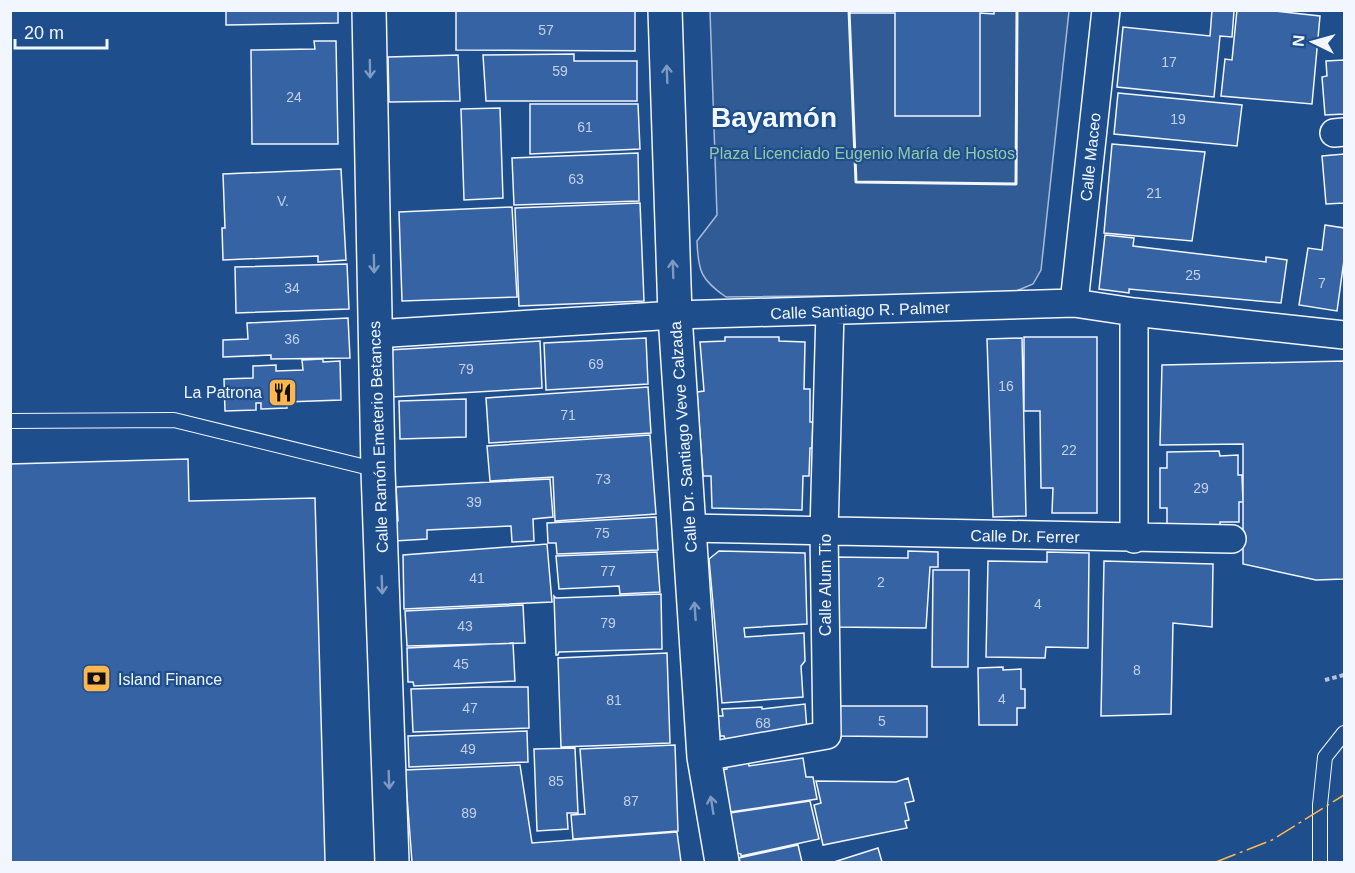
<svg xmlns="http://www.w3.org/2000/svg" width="1355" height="873" font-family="Arial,sans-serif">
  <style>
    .green { fill: #305b95; stroke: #a8bbd7; stroke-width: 1.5 }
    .building { fill: #3563a3; stroke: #f2f6ff; stroke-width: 1.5 }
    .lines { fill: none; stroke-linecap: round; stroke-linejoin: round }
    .service-casing { stroke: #f2f6ff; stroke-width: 16 }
    .minor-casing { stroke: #f2f6ff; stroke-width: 30 }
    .tertiary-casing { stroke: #f2f6ff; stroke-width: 36 }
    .path { stroke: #b3c4dc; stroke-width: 4; stroke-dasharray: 4.5 3; stroke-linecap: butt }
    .service { stroke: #1f4e8c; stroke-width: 14 }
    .minor { stroke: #1f4e8c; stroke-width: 27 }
    .tertiary { stroke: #1f4e8c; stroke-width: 33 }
    .wall { stroke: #f2f6ff; stroke-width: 3 }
    .power { stroke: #ffb74d; stroke-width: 1.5; stroke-dasharray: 21 4.5 3 4.5; stroke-linecap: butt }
    .oneway { stroke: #7e9ac0 }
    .labels { text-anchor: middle; stroke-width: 4.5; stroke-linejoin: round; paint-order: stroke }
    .number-label { font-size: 14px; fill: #c3d1e8 }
    .park-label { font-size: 16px; fill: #97c8a6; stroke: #1f4e8c }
    .street-label { font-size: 16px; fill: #f2f6ff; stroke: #1f4e8c }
    .poi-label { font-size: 16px; fill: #f2f6ff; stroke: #1f4e8c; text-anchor: end }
    .town-label { font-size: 28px; font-weight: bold; fill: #f2f6ff; stroke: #1f4e8c }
  </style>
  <rect width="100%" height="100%" fill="#1f4e8c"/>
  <!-- green -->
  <path class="green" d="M710,11H1069L1041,270L1033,284L1009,294L726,297C701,280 698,271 697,241L717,215Z"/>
  <!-- building -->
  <path class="building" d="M226,10H338V23L226,25Z
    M456,10H635V51L456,50Z
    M849,10H994V14L980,13V116H895V13H850Z
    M1212,10L1234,11L1232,37L1220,36L1214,97L1117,87L1123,27L1210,36Z
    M1237,10H1266L1320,16L1312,104L1221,96L1225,59L1232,60Z
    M314,41H336L338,144H252L251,50L315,49Z
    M574,54V61H637V101H486L483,55Z
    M458,55L460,101L389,102L388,57Z
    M1344,60V114L1325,115L1322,77L1327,76L1326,61Z
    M1118,93L1242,105L1237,146L1114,134Z
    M530,104H638L640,149L530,154Z
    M500,108L503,198L464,200L461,109Z
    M1112,144L1205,152L1192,241L1104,233Z
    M638,153L639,201L514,205L512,158Z
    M1344,154V203L1326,204L1322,156Z
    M341,169L346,260L318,262V256L223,260L222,228H225L223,174Z
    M640,203L644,301L519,306L515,208Z
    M512,207L517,297L402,301L399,212Z
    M1325,225L1344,228V260L1337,311L1299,305L1308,248L1322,250Z
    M1105,235L1134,238L1133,246L1266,262V257L1287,260L1281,303L1129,289V293L1099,289Z
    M347,264L349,309L236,313L235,267Z
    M348,318L350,358L271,359V355L223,357V340L248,339L247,323Z
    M725,337H779V341L805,342L804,389H810V422H813L812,448H810L809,476H803L802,510L712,508L711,476H703L697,392L704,391L700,342L725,341Z
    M1024,337H1097V513H1052L1053,488H1041L1040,411H1024Z
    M646,338L648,384L546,390L544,343Z
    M1022,338L1026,516L993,517L987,339Z
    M540,341L542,388L392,397L389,350Z
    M323,359V362L340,361L341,400L286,402L287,408L261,409V403H256V410L225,411L224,379L253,378V366L276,365V371L303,370L302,360Z
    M1344,361V579L1316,580L1243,564V444L1160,445L1162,365Z
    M648,387L651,433L489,443L486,398Z
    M466,399V437L400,439L399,401Z
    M650,435L656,514L555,521L553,477L490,481L487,446Z
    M1219,451L1220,456L1238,455V475H1242L1243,502H1239V522H1220V526L1167,527V508H1160V468H1167V452Z
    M188,459L189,501L315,498L325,862H10V464Z
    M550,479L553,517L533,519L534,541L512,542L511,526L427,530V539L395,541L394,522L398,521L396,487Z
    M656,517L658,550L557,554L556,543H548L547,523Z
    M547,544L552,602L404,609L403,555Z
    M719,551L805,553L807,624L744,628L745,637L804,633L805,661L801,666L803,697L722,703L709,559Z
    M908,551L938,552V567H930L926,628L833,627V557L908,558Z
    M657,552L660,592L620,594L619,586L559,589L556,556Z
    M1047,552L1089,553L1088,648L1046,647L1045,658L986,657L988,561L1047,562Z
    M1104,561L1213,564L1212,627L1173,623L1171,714L1101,716Z
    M933,570H969L968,667H932Z
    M661,594L662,649L559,652L558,655H556L554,596L556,598Z
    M523,605L525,643L407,646L405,611Z
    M513,643L515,681L414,686L413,682H408L407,648Z
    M667,653L670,743L561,747L558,658Z
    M1003,667V670L1021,669V689H1025V708H1017V725H979L978,668Z
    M483,687H528L529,728L413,732L411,689Z
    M805,704L807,730L725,739L724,736H720L718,716H723L722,709L762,707V709Z
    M836,706H927V737L836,736Z
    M527,731L528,762L409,767L408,736Z
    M675,745L678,831L573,839L571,815L585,814L580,749Z
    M575,748L578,813H567L568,829L537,831L534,749Z
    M803,758L806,777H813L817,799L730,812L722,770L727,769L726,765L748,760L749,766Z
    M520,765L532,843L677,832L681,862H412L405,770Z
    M908,778L914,801L905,803L909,820L905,821L907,828L823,845L814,805L821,803L816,781L896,782Z
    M810,801L819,839L741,856V854L737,853L730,813Z
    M798,845L802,862H740L739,858Z
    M878,848L882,862H834Z"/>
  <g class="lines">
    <defs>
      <path id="service" d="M10,421L174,420L378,470
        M1320,862V805L1325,757L1344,733"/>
      <path id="minor" d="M1334,133L1344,132
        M1074,303L1106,10
        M375,334L675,315L1074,303L1134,312L1344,335
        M689,528L1232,539
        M1134,539V312
        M704,757L827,735L824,532L830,311"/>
      <path id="tertiary" d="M369,10L378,470L392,862
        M665,10L675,315L704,757L722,862"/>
    </defs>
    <!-- service casing -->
    <use href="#service" class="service-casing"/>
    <!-- minor casing -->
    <use href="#minor" class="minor-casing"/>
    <!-- tertiary casing -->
    <use href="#tertiary" class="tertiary-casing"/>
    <!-- path -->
    <path class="path" d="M1325,680L1344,675"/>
    <!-- service -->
    <use href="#service" class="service"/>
    <!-- minor -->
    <use href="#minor" class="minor"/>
    <!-- tertiary -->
    <use href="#tertiary" class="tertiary"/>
    <!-- wall -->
    <path class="wall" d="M849,10L856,182L1016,184L1017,10"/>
    <!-- power -->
    <path class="power" d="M1216,862L1272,840L1344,795"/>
  </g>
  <!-- one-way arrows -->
  <defs><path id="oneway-shaft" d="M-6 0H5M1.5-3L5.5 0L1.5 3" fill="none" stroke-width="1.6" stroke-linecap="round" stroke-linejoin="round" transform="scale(1.5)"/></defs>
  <g class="oneway">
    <use href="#oneway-shaft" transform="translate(370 69) rotate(89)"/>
    <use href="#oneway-shaft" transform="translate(667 74) rotate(-92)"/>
    <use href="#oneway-shaft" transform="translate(374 264) rotate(89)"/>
    <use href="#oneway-shaft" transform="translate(673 269) rotate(-92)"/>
    <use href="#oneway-shaft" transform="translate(382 585) rotate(88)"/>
    <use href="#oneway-shaft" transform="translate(695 611) rotate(-94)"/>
    <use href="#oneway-shaft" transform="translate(389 780) rotate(88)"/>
    <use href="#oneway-shaft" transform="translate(712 805) rotate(-99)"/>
  </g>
  <!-- icons -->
  <defs>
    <symbol id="restaurant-square" viewBox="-11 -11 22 22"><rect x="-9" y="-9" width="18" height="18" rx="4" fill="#ffb74d" stroke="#1f4e8c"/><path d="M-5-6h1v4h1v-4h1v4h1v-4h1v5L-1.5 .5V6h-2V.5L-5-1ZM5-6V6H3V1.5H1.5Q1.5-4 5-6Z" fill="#111"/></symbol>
    <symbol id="bank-square" viewBox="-11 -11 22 22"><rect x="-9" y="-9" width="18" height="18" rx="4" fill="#ffb74d" stroke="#1f4e8c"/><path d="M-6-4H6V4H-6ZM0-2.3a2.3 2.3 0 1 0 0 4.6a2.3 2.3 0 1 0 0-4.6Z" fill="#111"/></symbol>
  </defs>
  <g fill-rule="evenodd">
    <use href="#restaurant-square" x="266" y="376" width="33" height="33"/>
    <use href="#bank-square" x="80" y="662" width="33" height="33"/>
  </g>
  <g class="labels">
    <!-- number labels -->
    <g class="number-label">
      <text x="546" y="35">57</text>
      <text x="1169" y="67">17</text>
      <text x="560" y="76">59</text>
      <text x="294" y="102">24</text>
      <text x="1178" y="124">19</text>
      <text x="585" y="132">61</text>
      <text x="576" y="184">63</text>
      <text x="1154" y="198">21</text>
      <text x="283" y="206">V.</text>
      <text x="1193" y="280">25</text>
      <text x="1322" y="288">7</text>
      <text x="292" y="293">34</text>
      <text x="292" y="344">36</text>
      <text x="596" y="369">69</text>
      <text x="466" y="374">79</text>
      <text x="1006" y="391">16</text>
      <text x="568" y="420">71</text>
      <text x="1069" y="455">22</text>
      <text x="603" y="484">73</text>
      <text x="1201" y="493">29</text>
      <text x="474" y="507">39</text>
      <text x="602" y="538">75</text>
      <text x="608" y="576">77</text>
      <text x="477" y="583">41</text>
      <text x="881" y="587">2</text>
      <text x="1038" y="609">4</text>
      <text x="608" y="628">79</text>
      <text x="465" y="631">43</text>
      <text x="461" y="669">45</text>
      <text x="1137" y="675">8</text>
      <text x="1002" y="704">4</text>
      <text x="614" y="705">81</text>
      <text x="470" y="713">47</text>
      <text x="882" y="726">5</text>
      <text x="763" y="728">68</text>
      <text x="468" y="754">49</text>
      <text x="556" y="786">85</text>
      <text x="631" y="806">87</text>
      <text x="469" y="818">89</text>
    </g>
    <!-- park labels -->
    <g class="park-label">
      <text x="862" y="159">Plaza Licenciado Eugenio María de Hostos</text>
    </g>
    <!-- street labels -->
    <g class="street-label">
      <text transform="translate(1090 157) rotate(-84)" y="6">Calle Maceo</text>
      <text transform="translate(860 310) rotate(-2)" y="6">Calle Santiago R. Palmer</text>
      <text transform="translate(378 437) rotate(-92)" y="6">Calle Ramón Emeterio Betances</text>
      <text transform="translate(683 437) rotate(-94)" y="6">Calle Dr. Santiago Veve Calzada</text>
      <text transform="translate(1025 536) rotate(1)" y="6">Calle Dr. Ferrer</text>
      <text transform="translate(825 585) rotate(-90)" y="6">Calle Alum Tio</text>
    </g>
    <!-- poi labels -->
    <g class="poi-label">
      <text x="262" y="398">La Patrona</text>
      <text x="118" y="685" text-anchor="start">Island Finance</text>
    </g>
    <!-- town labels -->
    <g class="town-label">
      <text x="774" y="127">Bayamón</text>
    </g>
  </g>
  <!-- border -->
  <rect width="1355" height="873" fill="none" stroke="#f2f6ff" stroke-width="24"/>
  <!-- north arrow -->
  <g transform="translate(1313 42) rotate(275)" stroke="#1f4e8c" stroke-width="4.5" paint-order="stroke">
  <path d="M0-4.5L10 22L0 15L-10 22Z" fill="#f2f6ff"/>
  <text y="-9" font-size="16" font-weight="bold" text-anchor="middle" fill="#f2f6ff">N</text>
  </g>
  <!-- scale -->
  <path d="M15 39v9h92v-9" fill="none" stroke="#f2f6ff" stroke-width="3"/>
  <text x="24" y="39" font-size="18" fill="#f2f6ff" stroke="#1f4e8c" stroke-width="4.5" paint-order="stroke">20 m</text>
</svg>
